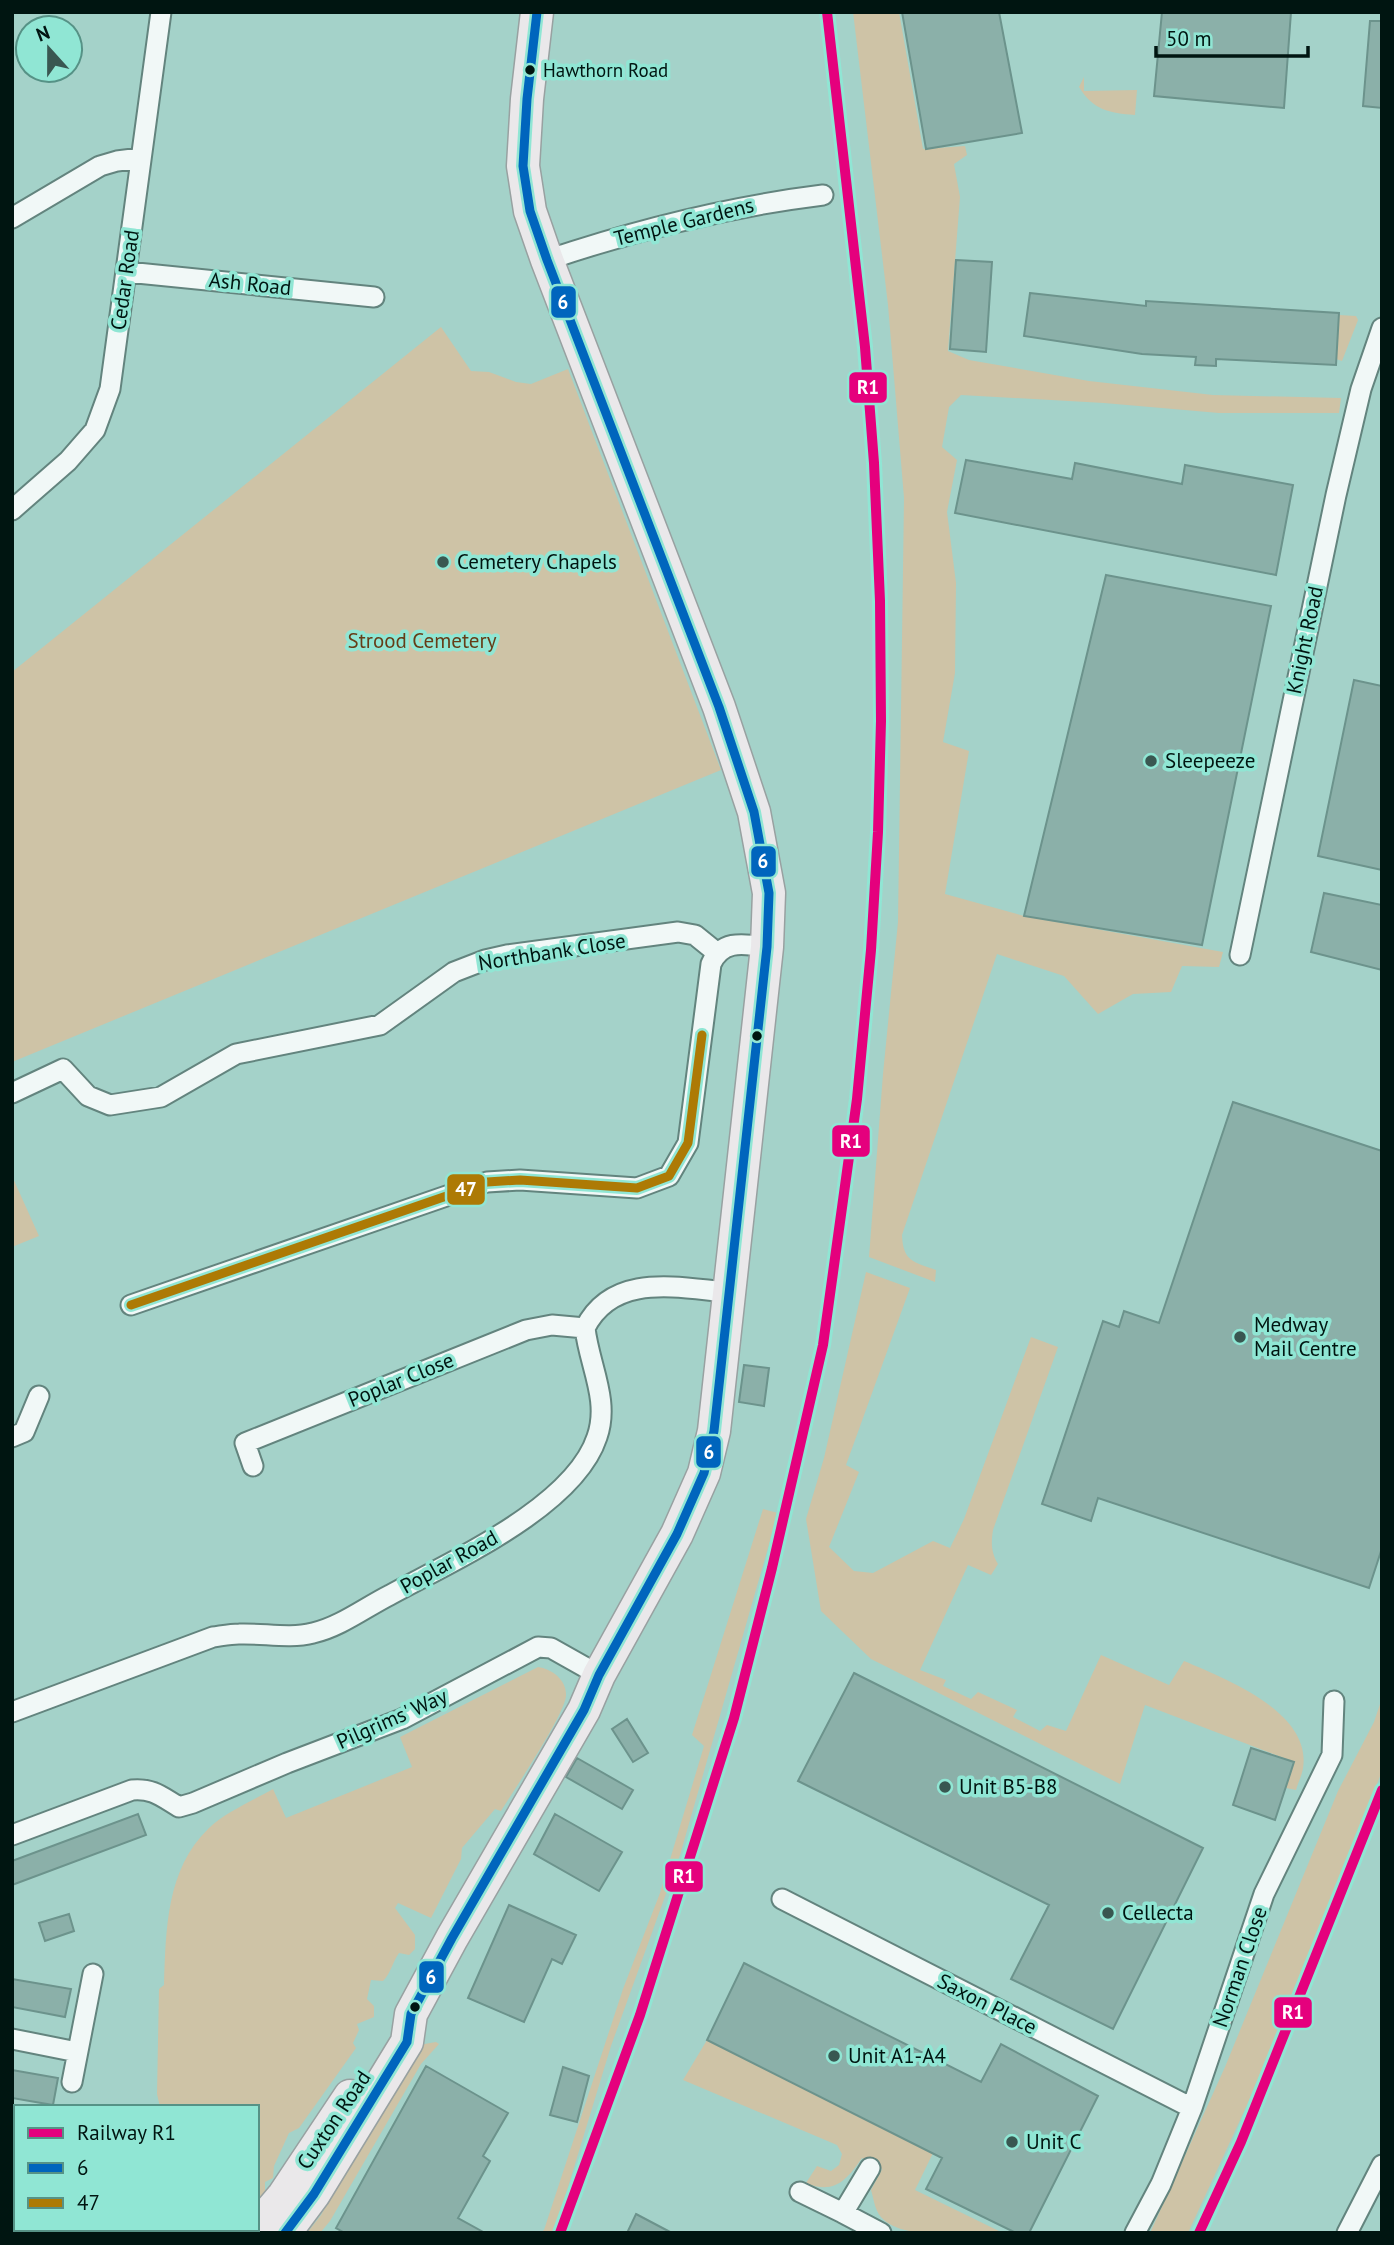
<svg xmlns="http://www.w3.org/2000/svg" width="1394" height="2245" font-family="'PT Sans',sans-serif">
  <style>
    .green { fill: #cec3a6 }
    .building { fill: #8bb0a9; stroke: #6c938c; stroke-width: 2 }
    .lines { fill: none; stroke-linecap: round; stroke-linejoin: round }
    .minor-casing { stroke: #63847e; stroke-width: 23 }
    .primary-casing { stroke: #98a1a1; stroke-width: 35 }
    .minor { stroke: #f1f8f7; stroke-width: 19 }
    .primary { stroke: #eae8ea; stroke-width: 32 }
    .bus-1-casing { stroke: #90e6d4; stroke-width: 14 }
    .bus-2-casing { stroke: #90e6d4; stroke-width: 14 }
    .bus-1 { stroke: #0065bd; stroke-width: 9 }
    .bus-2 { stroke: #ad7a05; stroke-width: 9 }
    .rail-1-casing { stroke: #90e6d4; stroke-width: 16 }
    .rail-1 { stroke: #e5007d; stroke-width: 10 }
    .bus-dot { fill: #001511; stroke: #90e6d4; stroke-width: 2.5 }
    .poi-dot { fill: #395751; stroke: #90e6d4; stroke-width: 2.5 }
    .labels { text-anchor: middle; stroke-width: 7; stroke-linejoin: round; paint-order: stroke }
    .bus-label { font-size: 19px; fill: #001511; stroke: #90e6d4; text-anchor: start }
    .street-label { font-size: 21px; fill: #001511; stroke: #90e6d4 }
    .poi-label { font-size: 21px; fill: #001511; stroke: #90e6d4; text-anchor: start }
    .park-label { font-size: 21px; fill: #663c17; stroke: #90e6d4 }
    .line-badge { stroke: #90e6d4; stroke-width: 2.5 }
    .badge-label { font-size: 19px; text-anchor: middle; font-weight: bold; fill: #fff }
  </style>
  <rect width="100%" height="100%" fill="#a4d2c9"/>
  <!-- green -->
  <path class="green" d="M853,12H899L923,149L965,146L967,155L954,164L960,197L948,351L969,360L1089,381L1213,395L1341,398L1339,413H1219L1104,403L961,395L949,407L942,447L957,460L947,512L956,583L955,673L943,742L969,751L945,894L1024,916L1223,952L1219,967L1182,966L1171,992L1133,994L1098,1014L1064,976L997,954L902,1235C903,1261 913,1262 936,1270L935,1282L869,1257L883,1074L898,922L904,498L888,305Z
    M1084,77V91L1137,90L1135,115C1109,113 1093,110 1079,87Z
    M1339,315L1356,316L1358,320L1342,361L1336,359Z
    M441,327L471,371L489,372L516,382L531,384L568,369L721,770L12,1062V672Z
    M12,1176L39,1236L12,1247Z
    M866,1272L910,1288L846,1465L859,1472L829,1547L854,1571L873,1573L933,1541L950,1548L964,1519L1031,1337L1058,1347L993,1530C991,1543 991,1552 998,1564L991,1575L968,1565L920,1670L946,1680L943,1686L971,1699L978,1692L1017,1710L1013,1717L1040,1731L1047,1725L1066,1731L1101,1655L1169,1685L1184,1661C1224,1678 1312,1712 1303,1768C1302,1775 1298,1783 1296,1790L1286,1788L1294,1762L1145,1705L1120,1784L871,1659L821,1611L806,1519L824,1458Z
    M763,1509L778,1513L680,1855L611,2046L554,2233H540L544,2230L623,1989L660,1893L704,1746L692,1735Z
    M538,1667C552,1669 567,1680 566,1696C564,1716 514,1790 501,1811L495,1809L462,1848L461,1859L431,1918L398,1903L395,1908L415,1935V1949L409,1955L399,1953C392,1963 391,1973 383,1981L371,1980L367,1999L374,2006V2017L357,2024L359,2030L353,2043L356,2048L299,2128L289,2133L274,2166L273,2178L265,2182V2194L257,2202V2107H160L157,2094L159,1989L164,1985C166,1930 166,1869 209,1828C224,1813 254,1800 273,1789L286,1818L412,1767L400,1737Z
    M1382,1698V1771L1327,1914L1247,2105L1188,2233H1150L1225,2067L1338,1791L1374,1722Z
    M707,2040L933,2153L915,2190L1003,2233C971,2233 908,2241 884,2220C875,2213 874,2200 871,2190L882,2169L862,2158C847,2180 834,2195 806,2183L817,2166L831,2171L839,2165L842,2154L837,2145L683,2080Z
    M436,2042L439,2044L421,2064L330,2221L320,2233H307L321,2215L413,2046Z"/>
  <!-- building -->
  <path class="building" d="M902,12H999L1022,133L926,149Z
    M1162,12H1291L1284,108L1154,96Z
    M1370,21H1382V108L1363,106Z
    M956,260L992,262L986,352L950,349Z
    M1030,293L1146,306V301L1339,313L1336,365L1216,359V366L1195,365L1196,357L1142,354L1024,336Z
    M966,460L1072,479L1075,463L1182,484L1185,465L1293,485L1276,575L955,513Z
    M1106,575L1271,606L1202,945L1024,916Z
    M1354,680L1382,686V870L1318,856Z
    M1324,893L1382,905V970L1311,952Z
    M1233,1102L1382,1151V1548L1369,1588L1098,1498L1091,1521L1042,1504L1103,1321L1119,1327L1124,1311L1159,1323Z
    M744,1365L769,1368L764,1406L739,1402Z
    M854,1673L1203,1848L1113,2029L1011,1979L1049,1905L798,1781Z
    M627,1719L648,1753L633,1762L612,1729Z
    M1251,1748L1294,1762L1275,1820L1233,1805Z
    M577,1758L633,1790L622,1809L566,1777Z
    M138,1814L146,1835L12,1885V1861Z
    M555,1814L622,1852L599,1891L534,1854Z
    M509,1905L576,1935L562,1964L552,1959L524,2022L468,1998Z
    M69,1914L74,1931L45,1941L39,1923Z
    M744,1963L981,2082L1001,2044L1098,2096L1029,2233H1016L926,2189L942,2158L707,2040Z
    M12,1979L71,1989L65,2017L12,2007Z
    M426,2066L508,2113L483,2156L490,2161L458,2218L485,2233H345L336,2228Z
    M563,2067L589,2076L577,2122L550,2115Z
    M12,2070L58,2078L53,2105L12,2098Z
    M636,2214L672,2233H627Z"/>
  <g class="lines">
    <defs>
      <path id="minor" d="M12,218L100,166L117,161L141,158
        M547,260C639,229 726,207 823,195
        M127,272L374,297
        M12,510L68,461L95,430L110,389L161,12
        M1240,955L1336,495L1361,389L1382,328
        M12,1093L63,1069L88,1096L110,1105L161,1097L236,1054L380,1025L454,972L485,960L507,955L678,932L695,935L716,952
        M131,1305L487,1182L520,1180L637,1188L669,1176L688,1143L711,964C722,939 744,944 767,947
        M12,1437L24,1432L39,1396
        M253,1466L245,1443L526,1330L552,1325L585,1328
        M12,1712L213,1637C221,1636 230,1634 239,1634C264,1633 289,1639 313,1633C340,1627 366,1607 390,1595C452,1561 574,1507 597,1437C610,1400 589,1365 585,1328C613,1272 678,1288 728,1292
        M12,1835L132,1790C153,1788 162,1797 179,1807L193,1803L287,1763L402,1719L538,1647L551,1648L599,1675
        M782,1899L1192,2108
        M12,2039L77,2052
        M72,2082L93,1974
        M870,2168L843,2213L881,2233
        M800,2192L843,2213
        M47,2233L50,2229
        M1135,2233L1161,2184L1192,2108L1264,1894L1332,1755L1334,1701
        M1347,2233L1382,2165"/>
      <path id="primary" d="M257,2227L284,2195L350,2096
        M285,2233L314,2194L407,2042L411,2014L452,1938L584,1710L599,1675L677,1534L704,1473L714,1431L767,947L769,893L754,812L719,707L547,260L530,211L523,166L527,99L537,12"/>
    </defs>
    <!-- minor casing -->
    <use href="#minor" class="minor-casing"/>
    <!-- primary casing -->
    <use href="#primary" class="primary-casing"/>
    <!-- minor -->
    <use href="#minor" class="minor"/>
    <!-- primary -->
    <use href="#primary" class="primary"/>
    <defs>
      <path id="bus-1" d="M285,2233L314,2194L407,2042L411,2014L452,1938L584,1710L599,1675L677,1534L704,1473L714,1431L767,947L769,893L754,812L719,707L547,260L530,211L523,166L527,99L537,12"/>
      <path id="bus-2" d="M131,1305L487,1182L520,1180L637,1188L669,1176L688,1143L702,1035"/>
    </defs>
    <!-- bus-1 casing -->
    <use href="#bus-1" class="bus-1-casing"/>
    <!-- bus-2 casing -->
    <use href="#bus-2" class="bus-2-casing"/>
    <!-- bus-1 -->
    <use href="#bus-1" class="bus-1"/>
    <!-- bus-2 -->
    <use href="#bus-2" class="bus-2"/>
    <defs>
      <path id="rail-1" d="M560,2233L640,2015L734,1718L772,1568L823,1345L857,1099L871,950L878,832L881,721L880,601L874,463L865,347L827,12
        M1199,2233L1241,2142L1382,1790"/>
    </defs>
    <!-- rail-1 casing -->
    <use href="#rail-1" class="rail-1-casing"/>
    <!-- rail-1 -->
    <use href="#rail-1" class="rail-1"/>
  </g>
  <!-- markers -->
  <g class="bus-dot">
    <circle cx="530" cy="70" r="6"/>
    <circle cx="757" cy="1036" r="6"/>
    <circle cx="415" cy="2007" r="6"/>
  </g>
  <g class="poi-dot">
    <circle cx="443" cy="562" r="7"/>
    <circle cx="1151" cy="761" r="7"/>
    <circle cx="1240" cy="1337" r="7"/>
    <circle cx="945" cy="1787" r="7"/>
    <circle cx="1108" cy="1913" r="7"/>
    <circle cx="834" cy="2056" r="7"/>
    <circle cx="1012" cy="2142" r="7"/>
  </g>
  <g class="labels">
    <!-- bus labels -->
    <g class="bus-label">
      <text x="543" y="77">Hawthorn Road</text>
    </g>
    <!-- street labels -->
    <g class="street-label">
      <text transform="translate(684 222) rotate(-14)" y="7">Temple Gardens</text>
      <text transform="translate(125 280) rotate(-82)" y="7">Cedar Road</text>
      <text transform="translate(250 284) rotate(6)" y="7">Ash Road</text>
      <text transform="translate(1305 640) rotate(-78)" y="7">Knight Road</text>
      <text transform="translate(552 952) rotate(-9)" y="7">Northbank Close</text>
      <text transform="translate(401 1380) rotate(-22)" y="7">Poplar Close</text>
      <text transform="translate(449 1562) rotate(-29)" y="7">Poplar Road</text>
      <text transform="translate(392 1719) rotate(-24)" y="7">Pilgrims' Way</text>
      <text transform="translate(1240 1967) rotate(-71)" y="7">Norman Close</text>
      <text transform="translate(987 2004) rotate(27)" y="7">Saxon Place</text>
      <text transform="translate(334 2120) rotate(-56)" y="7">Cuxton Road</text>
    </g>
    <!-- poi labels -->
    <g class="poi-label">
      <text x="457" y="569">Cemetery Chapels</text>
      <text x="1165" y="768">Sleepeeze</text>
      <text x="1254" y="1332">Medway<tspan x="1254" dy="24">Mail Centre</tspan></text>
      <text x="959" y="1794">Unit B5-B8</text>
      <text x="1122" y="1920">Cellecta</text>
      <text x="848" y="2063">Unit A1-A4</text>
      <text x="1026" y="2149">Unit C</text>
    </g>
    <!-- park labels -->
    <g class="park-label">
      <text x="422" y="648">Strood Cemetery</text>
    </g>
  </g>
  <g class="line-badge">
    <rect x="550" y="285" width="27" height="34" rx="7" fill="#0065bd"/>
    <rect x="848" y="371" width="40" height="33" rx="7" fill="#e5007d"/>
    <rect x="750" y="845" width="27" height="33" rx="7" fill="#0065bd"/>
    <rect x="831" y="1124" width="40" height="34" rx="7" fill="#e5007d"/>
    <rect x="446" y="1173" width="40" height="33" rx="7" fill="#ad7a05"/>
    <rect x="695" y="1435" width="27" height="34" rx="7" fill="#0065bd"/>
    <rect x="664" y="1860" width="40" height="33" rx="7" fill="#e5007d"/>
    <rect x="418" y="1960" width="27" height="34" rx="7" fill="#0065bd"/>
    <rect x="1273" y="1996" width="40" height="33" rx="7" fill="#e5007d"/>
  </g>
  <g class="badge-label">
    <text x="563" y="309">6</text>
    <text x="868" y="394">R1</text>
    <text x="763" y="868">6</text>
    <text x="851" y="1148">R1</text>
    <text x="466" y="1196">47</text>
    <text x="709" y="1459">6</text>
    <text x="684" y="1883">R1</text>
    <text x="431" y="1984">6</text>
    <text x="1293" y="2019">R1</text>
  </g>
  <!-- border -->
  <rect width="1394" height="2245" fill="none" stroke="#001511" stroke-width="28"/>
  <!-- legend -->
  <rect x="14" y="2105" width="245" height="126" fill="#90e6d4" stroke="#569286" stroke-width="2"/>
  <rect x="28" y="2128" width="35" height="10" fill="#e5007d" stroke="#569286" stroke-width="2"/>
  <text x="77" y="2140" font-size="21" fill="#001511">Railway R1</text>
  <rect x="28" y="2163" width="35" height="10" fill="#0065bd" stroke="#569286" stroke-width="2"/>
  <text x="77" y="2175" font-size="21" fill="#001511">6</text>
  <rect x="28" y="2198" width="35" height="10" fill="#ad7a05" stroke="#569286" stroke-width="2"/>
  <text x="77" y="2210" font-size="21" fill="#001511">47</text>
  <!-- north arrow -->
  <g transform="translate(49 49) rotate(339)"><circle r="33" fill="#90e6d4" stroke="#569286" stroke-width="2"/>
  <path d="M0-5L12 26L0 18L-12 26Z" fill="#395751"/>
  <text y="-10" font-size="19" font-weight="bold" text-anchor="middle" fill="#001511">N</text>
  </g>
  <!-- scale -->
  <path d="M1156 46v10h152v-10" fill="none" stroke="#001511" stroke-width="3.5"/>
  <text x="1166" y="46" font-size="21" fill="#001511" stroke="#90e6d4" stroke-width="5" paint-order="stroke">50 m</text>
</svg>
